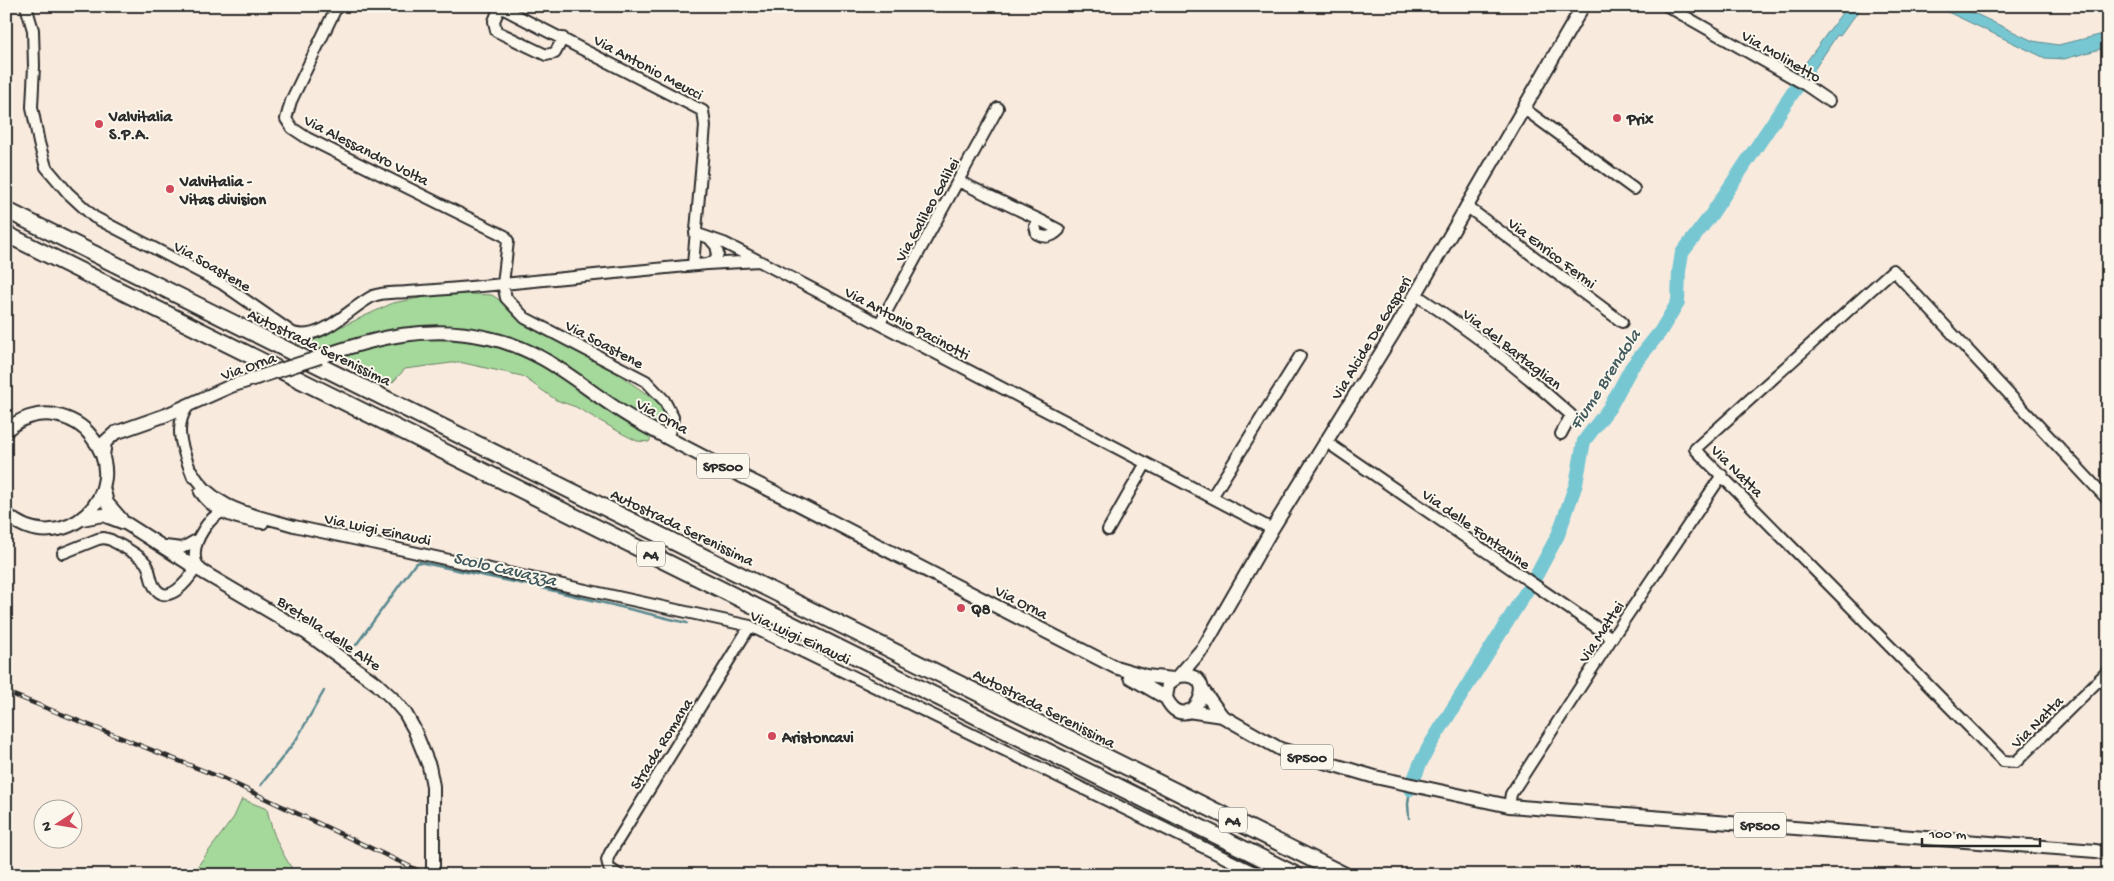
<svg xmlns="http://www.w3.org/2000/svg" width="2114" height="881" font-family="'Gochi Hand',sans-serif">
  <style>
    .green { fill: #a5d89b; stroke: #688263 }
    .water { fill: #77c7d2; stroke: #59898f }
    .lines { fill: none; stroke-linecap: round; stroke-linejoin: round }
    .stream { stroke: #59898f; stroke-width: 2.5 }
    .river { stroke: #77c7d2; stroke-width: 14 }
    .minor-casing { stroke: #2b2b2b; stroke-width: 14 }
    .major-casing { stroke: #2b2b2b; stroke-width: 16 }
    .highway-casing { stroke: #2b2b2b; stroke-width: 19 }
    .minor { stroke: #fbf7ec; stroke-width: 10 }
    .major { stroke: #fbf7ec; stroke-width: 12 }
    .highway { stroke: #fbf7ec; stroke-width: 15 }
    .rail-casing { stroke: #2b2b2b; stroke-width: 4.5 }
    .rail { stroke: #fbf7ec; stroke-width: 2.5; stroke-dasharray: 8; stroke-linecap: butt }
    .major-bridge-casing { stroke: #2b2b2b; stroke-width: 16; stroke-linecap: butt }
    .major-bridge { stroke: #fbf7ec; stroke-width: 12 }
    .poi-dot { fill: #d1495b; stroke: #fbf7ec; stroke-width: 2 }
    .labels { text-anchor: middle; stroke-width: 4; stroke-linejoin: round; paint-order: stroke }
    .shield { fill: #fbf7ec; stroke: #696865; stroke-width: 1 }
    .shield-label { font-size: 15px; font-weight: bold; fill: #2b2b2b }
    .street-label { font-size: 16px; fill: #2b2b2b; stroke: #fbf7ec }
    .poi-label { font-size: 16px; font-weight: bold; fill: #2b2b2b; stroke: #fbf7ec; text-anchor: start }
    .water-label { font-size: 18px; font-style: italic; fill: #425a5d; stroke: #fbf7ec }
  </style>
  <rect width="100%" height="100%" fill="#f9eade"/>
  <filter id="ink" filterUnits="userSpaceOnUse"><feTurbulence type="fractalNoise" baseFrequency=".02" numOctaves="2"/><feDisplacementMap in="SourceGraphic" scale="10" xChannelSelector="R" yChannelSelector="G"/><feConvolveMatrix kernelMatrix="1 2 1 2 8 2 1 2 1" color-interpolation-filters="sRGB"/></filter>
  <g filter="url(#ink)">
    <!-- green -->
    <path class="green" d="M446,293L492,295L552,335L597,359L665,407L649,442L637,441L623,434L576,407L556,400L522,376L459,362L405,369L392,383L296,343L345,325L393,303Z
      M242,799L267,809C273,837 280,850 296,875H191L234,817Z"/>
    <!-- water -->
    <path class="water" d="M1847,6H1862L1840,36L1837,35L1806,82L1796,76Z
      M1935,6H1959L2033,41L2058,45L2108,33V47L2064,59L2045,58Z"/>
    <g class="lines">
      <!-- stream -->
      <path class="stream" d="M356,645L415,564L419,562L538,587L687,623
        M261,785L296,740L324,691
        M1409,818L1408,804L1410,789
        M1488,873L1491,875"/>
      <!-- river -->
      <path class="river" d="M1410,789L1420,764L1430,745L1536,576L1558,535L1576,484L1584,441L1610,407L1631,368L1660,332L1678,302L1679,271L1682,253L1711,215L1808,70"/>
      <defs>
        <path id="minor" d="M26,6L33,30L34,66L32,107L39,143L46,167L68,193L94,217L221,283L293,333C322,342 349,308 373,296C383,292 397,293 407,292C439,290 471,287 503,284L506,298L525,318L646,381L664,400L673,417L672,425L667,437
          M337,6L291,101L286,119L292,128L307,138L505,236L508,241L503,284L707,264L759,261
          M498,6L703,111L705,126L693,265
          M1667,6L1804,84L1829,101
          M500,7L494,21L496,31L546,55L555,53L563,38
          M1523,108L1634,189
          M958,181L1038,219L1035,226L1037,234C1046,239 1052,237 1059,230L1038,219
          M1466,206L1622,322
          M695,233L724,243L759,261L1272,529
          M708,264L714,261L718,254L716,246L710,239
          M1415,294C1470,330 1522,371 1571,415L1561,434
          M880,323L998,108
          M189,405C171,427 184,453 193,477
          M1325,441L1612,638
          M191,470C214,510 253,514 294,526L750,626L1260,875
          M200,492C215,514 238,520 263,523
          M1212,497L1300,356
          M2108,500L1893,270L1695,449L2003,761L2016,762L2108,671
          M1108,530L1146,463
          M165,546L182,548L198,539
          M63,553L98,539L104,538L111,540C121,546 135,552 144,561C151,567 149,578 154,586C167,609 189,579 196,568
          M202,571C199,567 195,563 195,557C193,541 210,514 226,511
          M1509,806L1511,794L1612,638L1722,475
          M619,875L609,868L607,860L610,853L750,626"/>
        <path id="major" d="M320,357C376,337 430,324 489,338C550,351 584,391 635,420C687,450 742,476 796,503C902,558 1009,613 1115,667L1146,676L1173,679
          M6,431C19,418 38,412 55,415C69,418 82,424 91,436C137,492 61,563 6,514
          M103,456L105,442L115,433L166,415L231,386L256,378
          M103,487L107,503L121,519
          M82,519L103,515L127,524L196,568L305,632L377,684L392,698L405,713L414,729L429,766L433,786V875
          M1179,676L1204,647L1272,529L1394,332L1583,6
          M1130,677L1166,698C1189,743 1226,669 1179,676L1168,684L1166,698
          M1202,689L1222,716
          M1188,711L1222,716L1280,749L1375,777L1509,806L2096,851L2108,854"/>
        <path id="highway" d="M6,210L1344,875
          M6,234L1296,875"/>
      </defs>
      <!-- minor casing -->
      <use href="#minor" class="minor-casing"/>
      <!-- major casing -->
      <use href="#major" class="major-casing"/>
      <!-- highway casing -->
      <use href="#highway" class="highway-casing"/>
      <!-- minor -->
      <use href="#minor" class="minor"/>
      <!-- major -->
      <use href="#major" class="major"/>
      <!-- highway -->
      <use href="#highway" class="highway"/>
      <defs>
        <path id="rail" d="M6,692L222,778L428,875"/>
      </defs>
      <!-- rail casing -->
      <use href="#rail" class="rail-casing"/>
      <!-- rail -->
      <use href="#rail" class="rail"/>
      <defs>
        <path id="major-bridge" d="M256,378L320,357"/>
      </defs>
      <!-- major-bridge casing -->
      <use href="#major-bridge" class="major-bridge-casing"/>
      <!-- major-bridge -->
      <use href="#major-bridge" class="major-bridge"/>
    </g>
  </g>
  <!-- markers -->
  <g class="poi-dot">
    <circle cx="1617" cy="118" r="5"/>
    <circle cx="99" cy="124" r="5"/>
    <circle cx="170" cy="189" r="5"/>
    <circle cx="961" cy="608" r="5"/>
    <circle cx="772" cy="736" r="5"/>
  </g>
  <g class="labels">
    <!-- shield labels -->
    <g class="shield">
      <rect x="697" y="453.5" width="52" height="25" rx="4"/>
      <rect x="637" y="541.5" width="28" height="25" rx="4"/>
      <rect x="1281" y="744.5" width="52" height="25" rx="4"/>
      <rect x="1219" y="807.5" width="28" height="25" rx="4"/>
      <rect x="1734" y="812.5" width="52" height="25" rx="4"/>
    </g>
    <g class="shield-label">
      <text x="723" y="471">SP500</text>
      <text x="651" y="559">A4</text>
      <text x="1307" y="762">SP500</text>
      <text x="1233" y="825">A4</text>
      <text x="1760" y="830">SP500</text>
    </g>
    <!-- street labels -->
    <g class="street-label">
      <text transform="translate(1782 55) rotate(30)" y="6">Via Molinetto</text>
      <text transform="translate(649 66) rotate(28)" y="6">Via Antonio Meucci</text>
      <text transform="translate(367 149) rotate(27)" y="6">Via Alessandro Volta</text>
      <text transform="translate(926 209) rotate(-61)" y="6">Via Galileo Galilei</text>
      <text transform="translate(1553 252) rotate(37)" y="6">Via Enrico Fermi</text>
      <text transform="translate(213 265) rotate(30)" y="6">Via Soastene</text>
      <text transform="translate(908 322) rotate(28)" y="6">Via Antonio Pacinotti</text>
      <text transform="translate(1370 337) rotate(-59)" y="6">Via Alcide De Gasperi</text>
      <text transform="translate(605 343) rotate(28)" y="6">Via Soastene</text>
      <text transform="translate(320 346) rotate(26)" y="6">Autostrada Serenissima</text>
      <text transform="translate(1513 348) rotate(38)" y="6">Via del Bartaglian</text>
      <text transform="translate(248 365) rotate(-19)" y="6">Via Orna</text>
      <text transform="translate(663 415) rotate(29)" y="6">Via Orna</text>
      <text transform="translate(1738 470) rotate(45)" y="6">Via Natta</text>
      <text transform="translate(683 526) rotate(26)" y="6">Autostrada Serenissima</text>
      <text transform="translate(378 528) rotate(12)" y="6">Via Luigi Einaudi</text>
      <text transform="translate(1477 528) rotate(35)" y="6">Via delle Fontanine</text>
      <text transform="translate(1022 601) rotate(27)" y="6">Via Orna</text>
      <text transform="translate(1600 631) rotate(-57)" y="6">Via Mattei</text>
      <text transform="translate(330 632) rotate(34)" y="6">Bretella delle Alte</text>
      <text transform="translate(801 636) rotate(25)" y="6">Via Luigi Einaudi</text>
      <text transform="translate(1045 707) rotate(27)" y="6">Autostrada Serenissima</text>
      <text transform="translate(2036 721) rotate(-45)" y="6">Via Natta</text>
      <text transform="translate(660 743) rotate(-58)" y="6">Strada Romana</text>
    </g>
    <!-- poi labels -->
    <g class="poi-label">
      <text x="109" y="121">Valvitalia<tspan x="109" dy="18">S.P.A.</tspan></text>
      <text x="1627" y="124">Prix</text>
      <text x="180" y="186">Valvitalia -<tspan x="180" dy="18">Vitas division</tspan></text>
      <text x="971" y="614">Q8</text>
      <text x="782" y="742">Aristoncavi</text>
    </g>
    <!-- water labels -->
    <g class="water-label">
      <text transform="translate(1604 379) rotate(-57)" y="6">Fiume Brendola</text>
      <text transform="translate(505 568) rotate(13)" y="6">Scolo Cavazza</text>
    </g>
  </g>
  <!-- margin -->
  <rect width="2114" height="881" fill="none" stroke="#fbf7ec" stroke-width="25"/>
  <rect x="12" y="12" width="2089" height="856" fill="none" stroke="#2b2b2b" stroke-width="2" filter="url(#ink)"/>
  <!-- north arrow -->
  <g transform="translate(58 824) rotate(258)"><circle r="24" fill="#fbf7ec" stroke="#a8a59f"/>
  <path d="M0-4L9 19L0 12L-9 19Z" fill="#d1495b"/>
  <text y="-8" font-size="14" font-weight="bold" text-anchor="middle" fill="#2b2b2b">N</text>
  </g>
  <!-- scale -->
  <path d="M1922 838v8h118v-8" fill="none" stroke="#2b2b2b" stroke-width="2.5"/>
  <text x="1929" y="838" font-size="15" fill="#2b2b2b" stroke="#fbf7ec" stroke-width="4" paint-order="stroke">100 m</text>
</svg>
